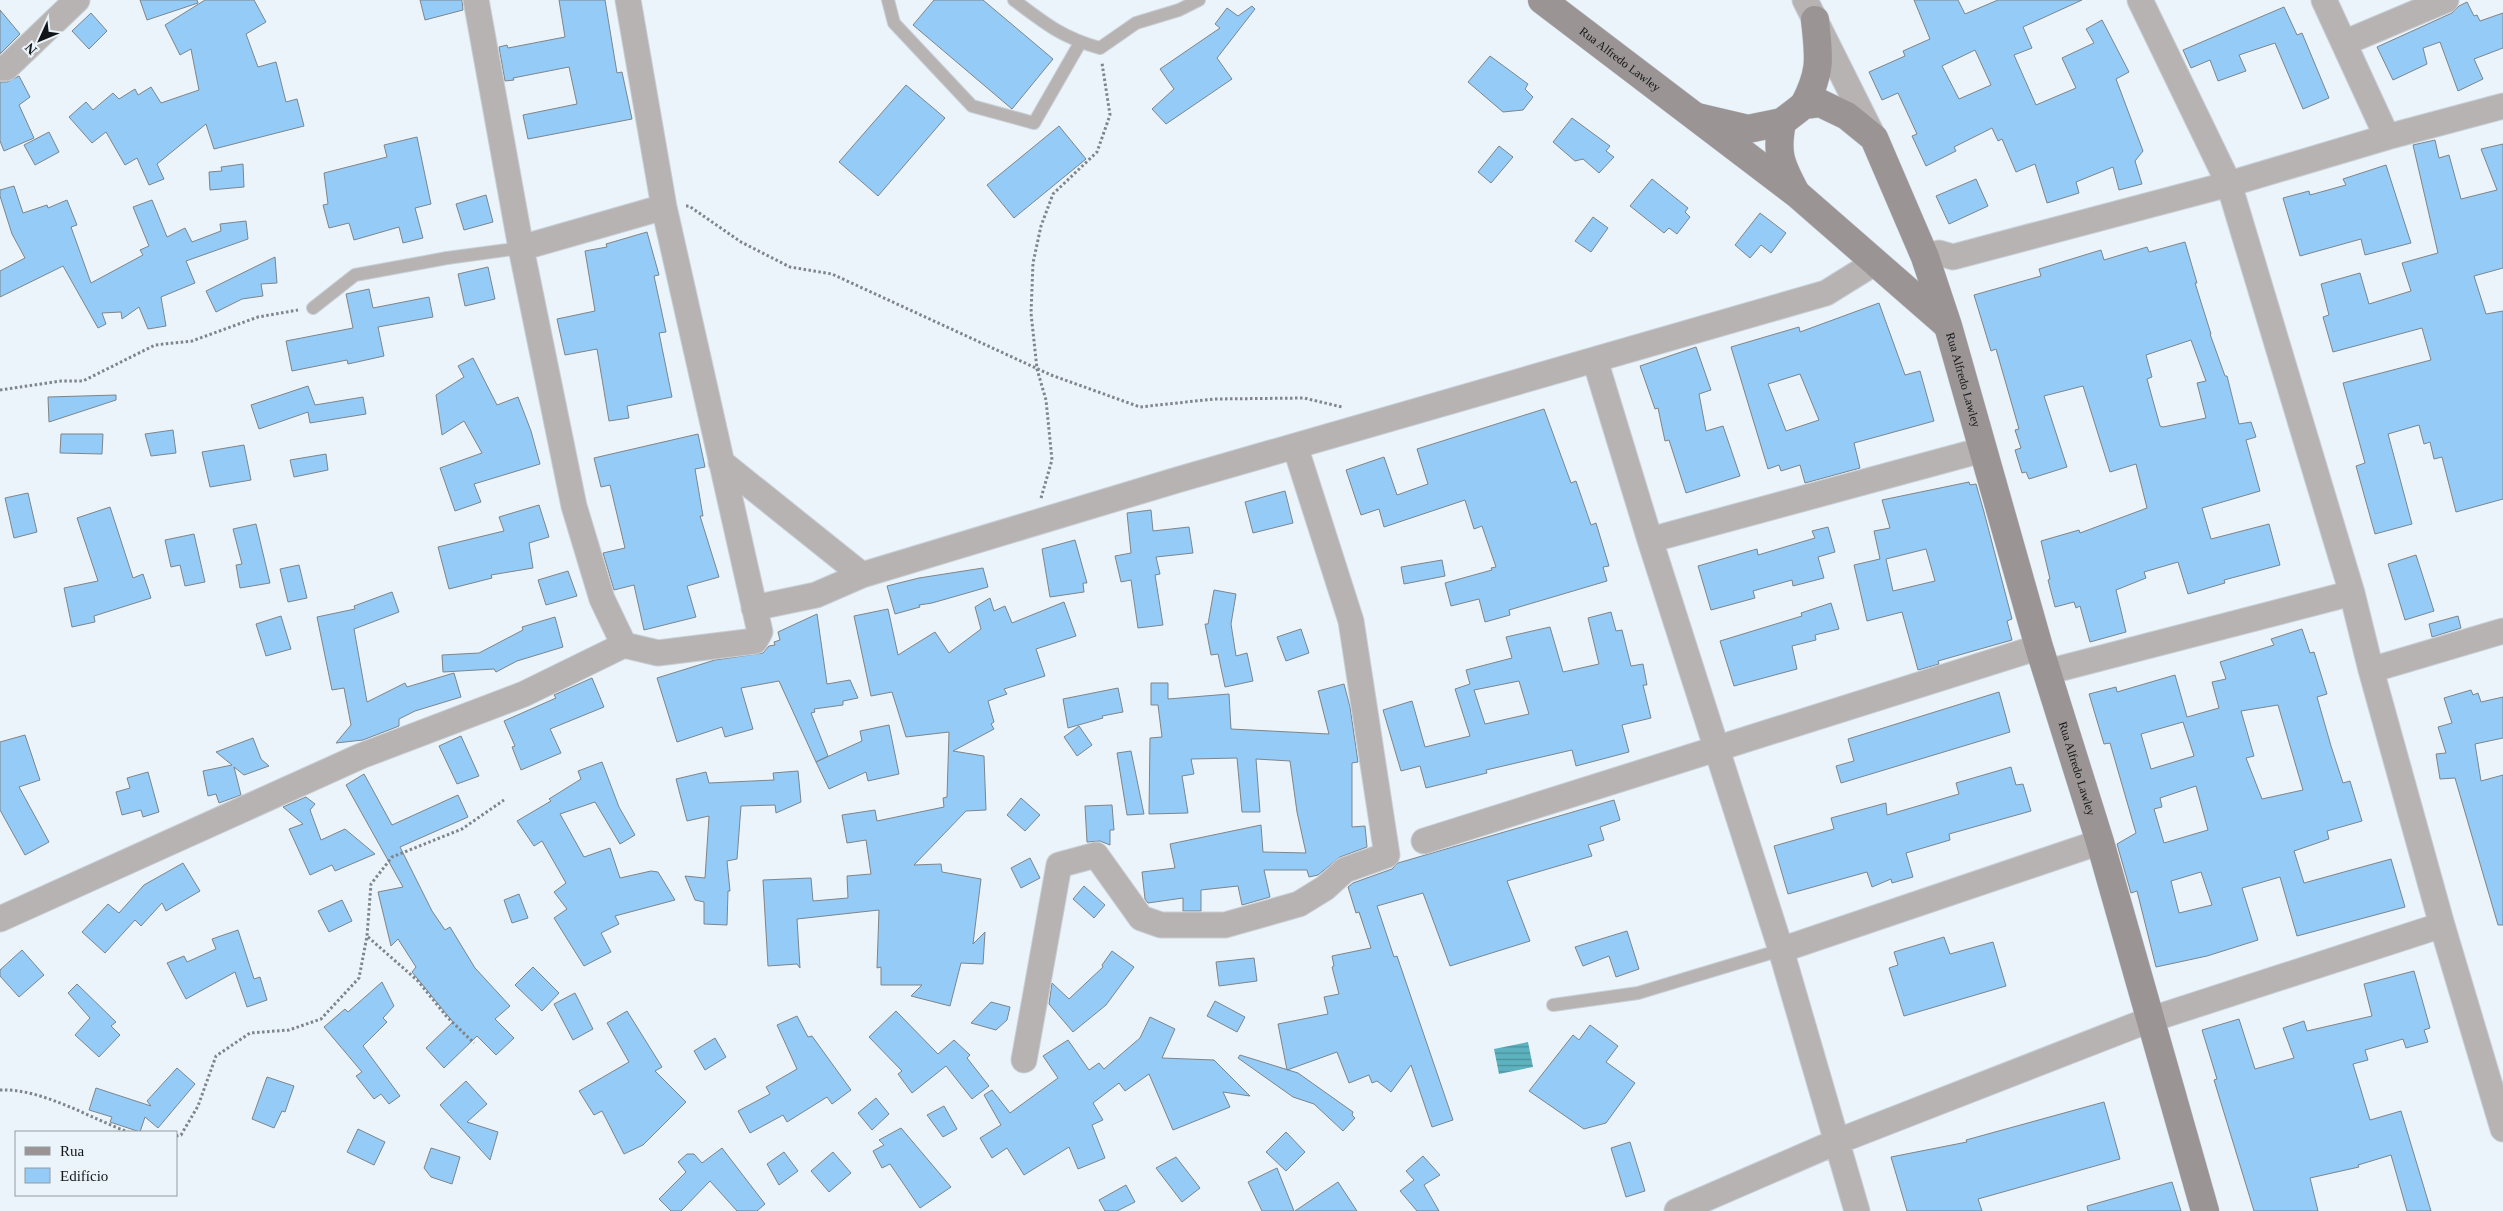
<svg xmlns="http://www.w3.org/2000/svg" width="2503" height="1211" font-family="'Times New Roman',serif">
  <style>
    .water { fill: url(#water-rules) }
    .building { fill: #94cbf7; stroke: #7d858b; fill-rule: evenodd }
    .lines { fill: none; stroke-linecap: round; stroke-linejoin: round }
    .lane-casing { stroke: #c8d0d7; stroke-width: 14 }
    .street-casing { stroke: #c8d0d7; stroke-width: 27 }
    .secondary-casing { stroke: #c8d0d7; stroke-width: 29 }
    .path { stroke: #7f858a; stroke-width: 3; stroke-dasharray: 2.5 2.5; stroke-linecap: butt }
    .lane { stroke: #b8b3b3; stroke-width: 12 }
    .street { stroke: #b8b3b3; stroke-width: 25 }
    .secondary { stroke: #9b9494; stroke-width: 28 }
    .labels { text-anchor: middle; stroke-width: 4; stroke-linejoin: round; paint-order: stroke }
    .street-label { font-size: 12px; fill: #121517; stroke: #ebf4fb }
  </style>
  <defs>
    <pattern id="water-rules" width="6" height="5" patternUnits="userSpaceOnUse" patternTransform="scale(1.25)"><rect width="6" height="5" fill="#5db2bf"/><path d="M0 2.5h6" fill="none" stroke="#4b909a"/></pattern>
  </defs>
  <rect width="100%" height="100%" fill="#ebf4fb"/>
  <!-- water -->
  <path class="water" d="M1528,1042L1533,1067L1499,1074L1494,1049Z"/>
  <!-- building -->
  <path class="building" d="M140,0H197L198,3L147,20Z
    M205,0H254L266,22L246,34L258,67L276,62L286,102L297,99L304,126L214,149L206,124L157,164L164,179L149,185L137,158L125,165L106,132L92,143L69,117L86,102L93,110L113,93L119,99L135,89L138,95L151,87L161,103L199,90L191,49L180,55L165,25Z
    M420,0H462L463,10L425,20Z
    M559,0H605L617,73L622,72L632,119L528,139L523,115L577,104L569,67L513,78L514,80L505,81L499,47L507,45L508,48L565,37Z
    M934,0H983L1053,59L1012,109L913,25Z
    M1914,0H1958L1965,14L1998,0H2082L2023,27L2032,48L2014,55L2036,105L2076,88L2062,58L2094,43L2086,29L2102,20L2129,72L2116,79L2143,151L2135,161L2142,184L2119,190L2113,167L2076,182L2079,193L2047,203L2035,164L2016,172L2002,139L1998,141L1992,128L1954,147L1956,151L1926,166L1912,136L1917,134L1898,93L1882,100L1869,72L1905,56L1903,51L1930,39ZM1975,50L1991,85L1959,99L1942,66Z
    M2467,2L2474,16L2477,15L2480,21L2503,13V48L2474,59L2483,79L2458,91L2440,42L2423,48L2427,64L2393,80L2377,47L2452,13L2459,6Z
    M1252,6L1255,9L1217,58L1232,79L1166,124L1152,109L1174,89L1160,69L1220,28L1215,24L1227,8L1238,16Z
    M2284,7L2297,35L2302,33L2329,98L2303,109L2275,43L2239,55L2246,71L2218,81L2210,60L2191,68L2183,50Z
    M0,10L20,34L0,54Z
    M91,13L107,31L89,49L72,31Z
    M1490,56L1528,84L1525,89L1533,97L1523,110L1503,112L1468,82Z
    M19,76L30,97L19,105L34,138L4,151L0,141V82H7Z
    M906,85L945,118L878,196L839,162Z
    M1572,118L1610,146L1606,151L1614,157L1599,173L1583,159L1575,161L1553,142Z
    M1059,126L1086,159L1014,218L987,185Z
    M49,132L59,152L35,165L24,145Z
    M417,137L431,204L415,208L423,238L403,243L399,227L354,240L349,223L329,228L323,205L328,204L324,173L387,157L384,145Z
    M2435,140L2439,158L2449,155L2461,199L2497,190L2481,149L2503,144V268L2474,276L2486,314L2503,311V499L2456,512L2442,457L2434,459L2430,442L2424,444L2419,425L2388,434L2412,524L2375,534L2356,466L2365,463L2343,383L2431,360L2422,328L2333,352L2323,317L2329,315L2321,284L2360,273L2369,304L2411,291L2402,263L2438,253L2413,145Z
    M1499,146L1513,157L1491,183L1478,172Z
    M243,164L244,187L210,190L209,172L222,171L221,167Z
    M2386,165L2411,243L2365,255L2361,239L2300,256L2283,198L2309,191L2310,195L2346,185L2343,179Z
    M1652,179L1688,208L1685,212L1690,217L1677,234L1669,228L1664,233L1630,206Z
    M1976,179L1988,206L1949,224L1936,196Z
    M14,186L23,213L47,205L48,208L67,200L77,225L71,227L91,283L143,255L140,250L149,246L133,207L152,200L167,237L185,228L192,242L221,231L220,224L246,221L248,239L186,261L195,283L161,297L166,326L148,329L139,307L122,319L121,312L102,313L106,324L98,328L63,266L0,297V271L25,258L12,234L0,196V190Z
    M486,195L493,222L464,230L456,204Z
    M1760,213L1786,233L1771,253L1761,245L1750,258L1735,245Z
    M1593,217L1608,228L1591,252L1575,241Z
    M647,232L659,275L654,276L666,332L659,333L672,397L627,406L629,418L609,421L597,349L565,355L557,319L595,311L585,251L607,247L606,244Z
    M2185,242L2197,283H2195L2211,334H2210L2225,376H2227L2239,424L2251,422L2256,437L2246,440L2260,491L2202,508L2211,539L2269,524L2280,565L2224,580L2225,583L2188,594L2178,562L2144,572L2146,578L2116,590L2126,632L2090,642L2080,606L2076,608L2074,602L2055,607L2048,580L2050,579L2041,541L2079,530L2080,533L2147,508L2136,464L2110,472L2083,386L2044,396L2067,467L2029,479L2026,472L2022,473L2015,450L2021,448L2015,430L2019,429L1996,349L1991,351L1974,295L2041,276L2039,269L2101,250L2104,260L2147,247L2149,252ZM2191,340L2206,381L2197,383L2206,418L2163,427L2160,426L2147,379L2152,377L2146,355Z
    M275,257L277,283L261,284L263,296L242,299L216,312L206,291Z
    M488,267L495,299L465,306L458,274Z
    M369,289L373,308L429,297L433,317L378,327L384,356L348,364L347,360L292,371L286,341L353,328L346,294Z
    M1879,303L1905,375L1920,371L1934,421L1854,443L1860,468L1805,483L1800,465L1781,471L1779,465L1768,469L1731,347L1799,327L1800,332ZM1800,374L1819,420L1786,431L1768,384Z
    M1696,347L1711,390L1699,394L1706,431L1723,426L1740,476L1686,493L1669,440L1665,441L1658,408L1655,409L1640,366Z
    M473,358L497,405L518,397L531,431L540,464L474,484L481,502L455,511L440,468L482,453L464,421L442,435L436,395L464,377L458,366Z
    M308,386L315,405L363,397L366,414L310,423L308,412L259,429L251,405Z
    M116,395V400L49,422L48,397Z
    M1544,409L1571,483L1576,481L1591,525L1596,523L1609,566L1603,567L1607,581L1509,610L1510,615L1485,622L1479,599L1451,606L1445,583L1492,570L1491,568L1496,567L1482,526L1474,529L1465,500L1384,527L1379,509L1361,515L1346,470L1384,457L1397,495L1428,484L1417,449Z
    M173,430L176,453L151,456L145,434Z
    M61,434H103L102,454L60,453Z
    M698,434L705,467L695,469L703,516H700L719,577L687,586L696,617L644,630L634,585L614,590L603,553L625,548L610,485L601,487L594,458Z
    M244,445L251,480L210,487L202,452Z
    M326,454L328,470L294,477L290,460Z
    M1969,482L1970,485L1976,484L1984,512L2012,619L2007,621L2012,640L1938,661L1939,664L1918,670L1902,612L1867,621L1854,565L1880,559L1874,531L1890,528L1882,500ZM1926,549L1935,581L1893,591L1886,559Z
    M1285,491L1293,523L1253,533L1245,502Z
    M28,493L37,532L14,538L5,498Z
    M539,505L549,537L529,543L533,568L491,575L492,578L449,589L438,547L504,531L499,517Z
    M110,507L133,578L143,574L151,598L94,616L95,622L72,627L64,588L98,581L77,518Z
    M1151,510L1153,531L1189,527L1193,553L1156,557L1160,574L1155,575L1163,625L1138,628L1131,580L1121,582L1115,556L1131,553L1127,513Z
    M256,524L270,583L240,588L236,565L242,564L233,529Z
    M1828,527L1835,552L1818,557L1824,578L1793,586L1792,580L1753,591L1755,598L1711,610L1698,566L1757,549L1758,555L1815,538L1812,531Z
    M194,534L205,582L185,586L180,565L171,567L165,540Z
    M1075,540L1087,583H1083L1084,592L1050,597L1042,549Z
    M2416,555L2434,611L2405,620L2388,564Z
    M1442,560L1445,576L1404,584L1401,567Z
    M299,565L307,598L288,602L280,569Z
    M983,568L988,587L932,603L919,605L920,607L895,614L887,586L919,578Z
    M568,571L577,596L546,605L538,580Z
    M1214,590L1236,594L1231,624L1236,656L1247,653L1253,681L1225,687L1218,654L1211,655L1205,624H1208Z
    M392,592L399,612L354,629L367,702L405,683L407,687L454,673L461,697L415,711L399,719V726L363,740L336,743L351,725L344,688L332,690L317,617L355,609L354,606Z
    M990,598L994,611L1005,606L1012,623L1064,602L1076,636L1036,649L1045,676L1004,689L1007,694L988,701L994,722L991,724L994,729L953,751L984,756L986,810L966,811L914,865L941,864L942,872L981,879L973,944L985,932L983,964L961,963L950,1006L911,996L922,985H881V967L877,968L879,910L797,919L800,968L797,964L768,966L763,880L811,878L813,901L848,898L847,876L871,874L866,840L847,843L842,815L875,810L877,821L944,807L943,798L947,797L949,732L906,737L892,692L871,696L854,616L888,609L898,655L935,632L949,653L981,629L975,607Z
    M1831,603L1839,629L1815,635L1816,640L1792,646L1797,669L1734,686L1720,641L1802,616L1801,613Z
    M1611,612L1616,631L1622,630L1631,666L1643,664L1647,685H1643L1651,718L1622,725L1629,752L1576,766L1572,750L1486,770L1487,773L1426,788L1420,766L1401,771L1383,710L1412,701L1425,747L1470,736L1455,689L1470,684L1466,670L1512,658L1506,637L1550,627L1563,672L1599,664L1588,618ZM1519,681L1529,714L1485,724L1474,690Z
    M817,614L827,684L850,680L858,698L843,701V705L814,709L815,712L811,713L828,756L816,762L779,681L741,688L753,729L725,737L722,727L677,742L657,678L715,660L763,653L769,646L775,645L774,642L780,640L778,632Z
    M281,616L291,649L266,656L256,624Z
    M2458,616L2461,628L2432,637L2429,624Z
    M555,617L563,647L517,661L496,672L494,669L443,672L442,655L479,653L523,630L522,627Z
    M1301,629L1309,653L1286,661L1277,637Z
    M2302,629L2310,653L2314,652L2327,694L2317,697L2331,746L2343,783L2350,781L2362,821L2327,831L2329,839L2294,851L2304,883L2391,859L2405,907L2297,936L2280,877L2242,888L2258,940L2207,956L2156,967L2137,891L2131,893L2117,844L2136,833L2110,743L2104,744L2089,694L2116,687L2117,692L2175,675L2187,717L2219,708L2212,682L2226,679L2220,662L2274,645L2271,639ZM2278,705L2303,790L2262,799L2246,758L2254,756L2241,711ZM2183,722L2194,756L2151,769L2141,734ZM2196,786L2208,830L2164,843L2154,809L2162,807L2160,798ZM2201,872L2212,905L2179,913L2171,881Z
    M592,678L604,707L550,729L561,753L521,770L512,747L515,746L504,721L556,698L554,695Z
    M1151,683H1168V699L1229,694L1231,729L1329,734L1318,691L1344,684L1350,707L1358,762L1352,763V827L1365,826L1367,847L1340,857L1318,875L1309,877L1307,870H1264L1270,897L1242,905L1238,886L1201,890V911H1183V898L1148,903L1145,899L1142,872L1175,868L1170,844L1261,825L1263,852L1306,853L1297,812L1290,761L1256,759L1260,812H1242L1237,758L1191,759L1194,774L1182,776L1188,813L1149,814L1150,738L1162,737L1158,705H1151Z
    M1118,688L1123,712L1102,716L1103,718L1068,728L1063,699Z
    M2471,690L2473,695L2478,693L2481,702L2503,697V738L2475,744L2481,781L2503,775V925H2498L2455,778L2440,779L2436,754L2446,753L2438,727L2452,723L2444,698Z
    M1999,692L2010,732L1841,783L1836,766L1854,761L1848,739Z
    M889,725L899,774L868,781L866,772L829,789L816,762L862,741L860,731Z
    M1079,726L1092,745L1077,756L1064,737Z
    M25,735L40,780L19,787L49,842L25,855L0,810V742Z
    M461,736L479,776L457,784L439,746Z
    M253,738L261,759L269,766L244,775L234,767L241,795L219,803L216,794L208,796L203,771L232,765L216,752Z
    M1131,751L1144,814L1127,815L1117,753Z
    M602,762L619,807L635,835L620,844L595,802L560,814L584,857L610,848L620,878L651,871L658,872L675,900L615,916L619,924L601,933L611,952L584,966L554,918L567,909L554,892L566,883L542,841L534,846L517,821L551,801L549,799L581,779L578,771Z
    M2011,767L2016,785L2023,784L2031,811L1949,834L1950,840L1906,853L1913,877L1892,883L1891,879L1872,887L1867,872L1788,894L1774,846L1834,829L1831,818L1886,803L1887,815L1959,794L1956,783Z
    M798,771L801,802L776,813L775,805L741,806L737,859L727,861L730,891H728L727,925L704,924V902L695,900L685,876L705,878L709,816L687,821L676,779L706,772L709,783L774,780L773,773Z
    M148,772L159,812L143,817L141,810L122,815L116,792L130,788L127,778Z
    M364,774L392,825L458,795L468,817L400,847L432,911L445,930L450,927L475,968L510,1006L495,1019L514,1038L496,1055L477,1036L444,1068L426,1048L453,1022L412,972L416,967L398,939L391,946L378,892L403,887L346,785Z
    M306,797L315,804L310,810L321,840L345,829L375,854L335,871L332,865L310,875L289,829L303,824L283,807Z
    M1021,798L1040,815L1025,831L1007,815Z
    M1614,800L1620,820L1600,827L1604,840L1588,845L1592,856L1507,881L1530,941L1450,966L1423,893L1377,906L1394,957L1397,956L1453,1120L1432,1127L1411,1065L1391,1092L1377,1081L1372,1083L1369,1075L1349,1083L1337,1052L1287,1070L1278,1024L1328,1014L1324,997L1339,994L1332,967L1334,966L1332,956L1371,948L1359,912L1356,913L1348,887L1353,883L1392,869L1398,863Z
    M1112,805L1114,830H1110V845L1100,841L1087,842L1085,806Z
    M1030,858L1040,878L1021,888L1011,868Z
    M183,863L200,891L166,911L162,903L141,926L135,920L105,953L82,932L108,904L119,913L144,885Z
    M1084,886L1105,905L1094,918L1073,899Z
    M519,894L528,918L512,923L504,900Z
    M342,900L352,921L329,932L318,911Z
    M238,930L254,979L260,977L267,1000L247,1007L235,972L186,999L167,963L184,956L187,962L216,949L212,939Z
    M1627,931L1639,969L1616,977L1609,956L1583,966L1575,947Z
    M1944,937L1950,954L1993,942L2006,986L1904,1016L1889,968L1898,965L1894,952Z
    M22,950L44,975L19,997L0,976V970Z
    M1112,951L1134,967L1106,1005L1073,1032L1049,1004L1052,983L1069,999L1103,967L1102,965Z
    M1254,958L1257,981L1219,986L1216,962Z
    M533,967L559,993L542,1011L515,985Z
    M2414,971L2430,1028L2424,1030L2428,1042L2406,1048L2403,1039L2365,1050L2368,1060L2353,1064L2370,1120L2401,1111L2431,1211H2407L2391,1155L2358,1165L2359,1167L2310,1178L2318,1211H2254L2214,1080L2217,1079L2202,1030L2239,1019L2255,1069L2294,1058L2283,1028L2304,1021L2307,1031L2372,1016L2364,984Z
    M382,982L394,1006L383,1018L387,1022L363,1046L400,1096L389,1104L381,1094L374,1099L356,1076L362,1072L324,1027L345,1009L348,1012Z
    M77,984L116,1022L111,1026L120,1035L99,1057L75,1035L90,1018L68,993Z
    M575,993L593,1029L573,1040L554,1004Z
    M1215,1001L1245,1017L1237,1032L1207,1016Z
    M991,1002L1010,1007L1007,1020L996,1030L971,1023Z
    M627,1011L662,1067L655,1071L686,1102L643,1145L624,1154L602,1111L594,1115L579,1091L629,1062L607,1023Z
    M896,1011L938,1054L954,1040L970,1055L967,1058L989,1086L972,1099L946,1066L912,1093L898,1074L902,1071L869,1037Z
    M797,1016L808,1037L812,1036L851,1090L832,1104L827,1097L787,1122L783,1115L750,1133L738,1111L770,1094L766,1087L797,1069L777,1025Z
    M1150,1017L1175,1029L1162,1058L1214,1060L1250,1096L1223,1092L1230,1107L1173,1130L1149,1074L1125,1091L1119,1083L1093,1103L1103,1120L1092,1125L1105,1158L1078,1169L1069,1147L1024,1175L1007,1148L992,1158L980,1138L1001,1125L984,1095L992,1090L1010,1113L1058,1078L1043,1056L1068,1040L1089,1070L1099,1063L1104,1069L1140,1038Z
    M1590,1025L1618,1046L1606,1062L1635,1083L1606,1123L1584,1129L1529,1091L1573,1035L1579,1040Z
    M715,1038L726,1057L705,1070L694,1051Z
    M1240,1055L1298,1073L1353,1112L1352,1115L1355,1118L1343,1131L1314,1104L1293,1097L1238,1058Z
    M177,1068L195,1084L158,1128L145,1117L140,1132L110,1122L112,1117L89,1110L96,1088L151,1106L147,1101Z
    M267,1077L294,1086L285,1112L282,1111L274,1128L252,1119Z
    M466,1081L487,1104L467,1122L498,1132L490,1160L440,1105Z
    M876,1098L889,1114L872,1130L858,1113Z
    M2104,1102L2120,1159L1978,1199L1982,1211H1907L1891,1157L1967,1142L1966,1140Z
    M944,1106L957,1129L943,1137L927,1115Z
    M901,1128L951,1187L920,1208L890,1164L882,1168L873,1151L884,1145L879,1140Z
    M358,1129L385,1142L374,1165L347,1152Z
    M1286,1132L1305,1152L1286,1171L1266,1152Z
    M1630,1142L1645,1191L1626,1197L1611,1148Z
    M431,1148L460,1157L452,1184L431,1177L424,1168Z
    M722,1148L765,1204L757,1211H737L710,1181L681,1211H671L659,1199L686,1172L678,1162L687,1154H694L702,1163Z
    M784,1152L798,1171L779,1185L767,1164Z
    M833,1152L851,1173L829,1192L811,1171Z
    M1423,1156L1440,1175L1424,1185L1439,1211H1417L1400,1191L1414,1180L1406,1171Z
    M1176,1157L1200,1188L1182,1202L1156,1168Z
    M1277,1168L1294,1211H1262L1248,1182Z
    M1338,1182L1357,1211H1295Z
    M2172,1182L2181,1211H2088L2087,1206Z
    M1126,1185L1135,1202L1117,1211H1105L1099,1200Z"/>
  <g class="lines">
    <defs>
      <path id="lane" d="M888,0L894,23L972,106L1034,123L1080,43
        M1014,0C1044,23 1063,38 1100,48L1136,23L1179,10L1199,0
        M313,308L355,275L447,258L521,248
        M1553,1005L1638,993L1781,950"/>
      <path id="street" d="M476,0L521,248
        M1805,0L1874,138
        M2140,0L2229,184L2352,593L2371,670L2442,925L2503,1129
        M2324,0L2387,137
        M2344,43L2446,0
        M0,68H6L77,0
        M1925,257L1939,253L1953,257L2229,184L2387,137L2503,106
        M1595,360L1650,540L1781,950L1857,1211
        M721,462L862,575
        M1650,540L1982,450
        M754,608L816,595L862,575L1177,480L1826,293L1876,262
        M624,645L602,599L574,506L521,248L664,207
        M2371,670L2503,631
        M2047,672L2352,593
        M1424,841L2039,647
        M0,919L361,756L524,694L624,645L658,653L755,641L760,632L664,207L628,0
        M1781,950L2100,842
        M1024,1060L1059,865L1096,855L1141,918L1161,925H1225L1299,904L1325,888L1345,870L1387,855L1351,621L1295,446
        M1677,1211L1836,1142L2149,1020L2442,925"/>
      <g id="secondary">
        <path id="s1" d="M1542,0L1797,194L1947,325"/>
        <path d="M1804,105C1822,70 1819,58 1815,20"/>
        <path id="s2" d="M1697,117L1748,129L1782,122L1804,105L1820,103L1847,116L1874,138L1925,257L1948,326L2039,647L2100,842L2205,1211"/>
        <path d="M1782,122C1776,153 1780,163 1795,191"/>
      </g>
    </defs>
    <!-- lane casing -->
    <use href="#lane" class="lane-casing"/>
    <!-- street casing -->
    <use href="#street" class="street-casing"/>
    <!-- secondary casing -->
    <use href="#secondary" class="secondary-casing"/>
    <!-- path -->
    <path class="path" d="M686,206H689L741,242L790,267L832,274L1051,375L1140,407L1214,399L1304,398L1342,407
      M0,390L61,381H83L155,345L192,341L258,317L298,310
      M1041,498L1052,460L1046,400L1037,369L1031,313L1033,263L1041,226L1053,194L1097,152L1110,115L1102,63
      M368,937L418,981L447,1017L474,1043
      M0,1090C41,1088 90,1118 128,1132
      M176,1136L181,1135L198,1106L216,1056L250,1033L289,1030L321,1019L359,978L367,936L371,884L392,857L462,829L504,800"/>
    <!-- lane -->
    <use href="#lane" class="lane"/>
    <!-- street -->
    <use href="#street" class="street"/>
    <!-- secondary -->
    <use href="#secondary" class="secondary"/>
  </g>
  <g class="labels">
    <!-- street labels -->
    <g class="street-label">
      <text dy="4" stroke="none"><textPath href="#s1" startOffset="98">Rua Alfredo Lawley</textPath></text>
      <text dy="4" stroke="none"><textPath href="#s2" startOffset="454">Rua Alfredo Lawley</textPath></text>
      <text dy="4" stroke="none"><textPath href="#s2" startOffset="859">Rua Alfredo Lawley</textPath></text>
    </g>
  </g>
  <!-- legend -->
  <rect x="15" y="1131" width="162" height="65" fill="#ebf4fb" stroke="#949ba0"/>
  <rect x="25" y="1147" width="25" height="8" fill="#9b9494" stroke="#949ba0"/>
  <text x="60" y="1156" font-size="15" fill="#121517">Rua</text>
  <rect x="25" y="1168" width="25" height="15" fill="#94cbf7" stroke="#949ba0"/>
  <text x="60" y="1181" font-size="15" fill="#121517">Edifício</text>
  <!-- north arrow -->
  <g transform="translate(40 40) rotate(226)" stroke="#ebf4fb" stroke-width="4" paint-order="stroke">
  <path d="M0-4L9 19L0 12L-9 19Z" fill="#121517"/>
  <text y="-8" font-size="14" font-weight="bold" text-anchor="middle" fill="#121517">N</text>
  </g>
</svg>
